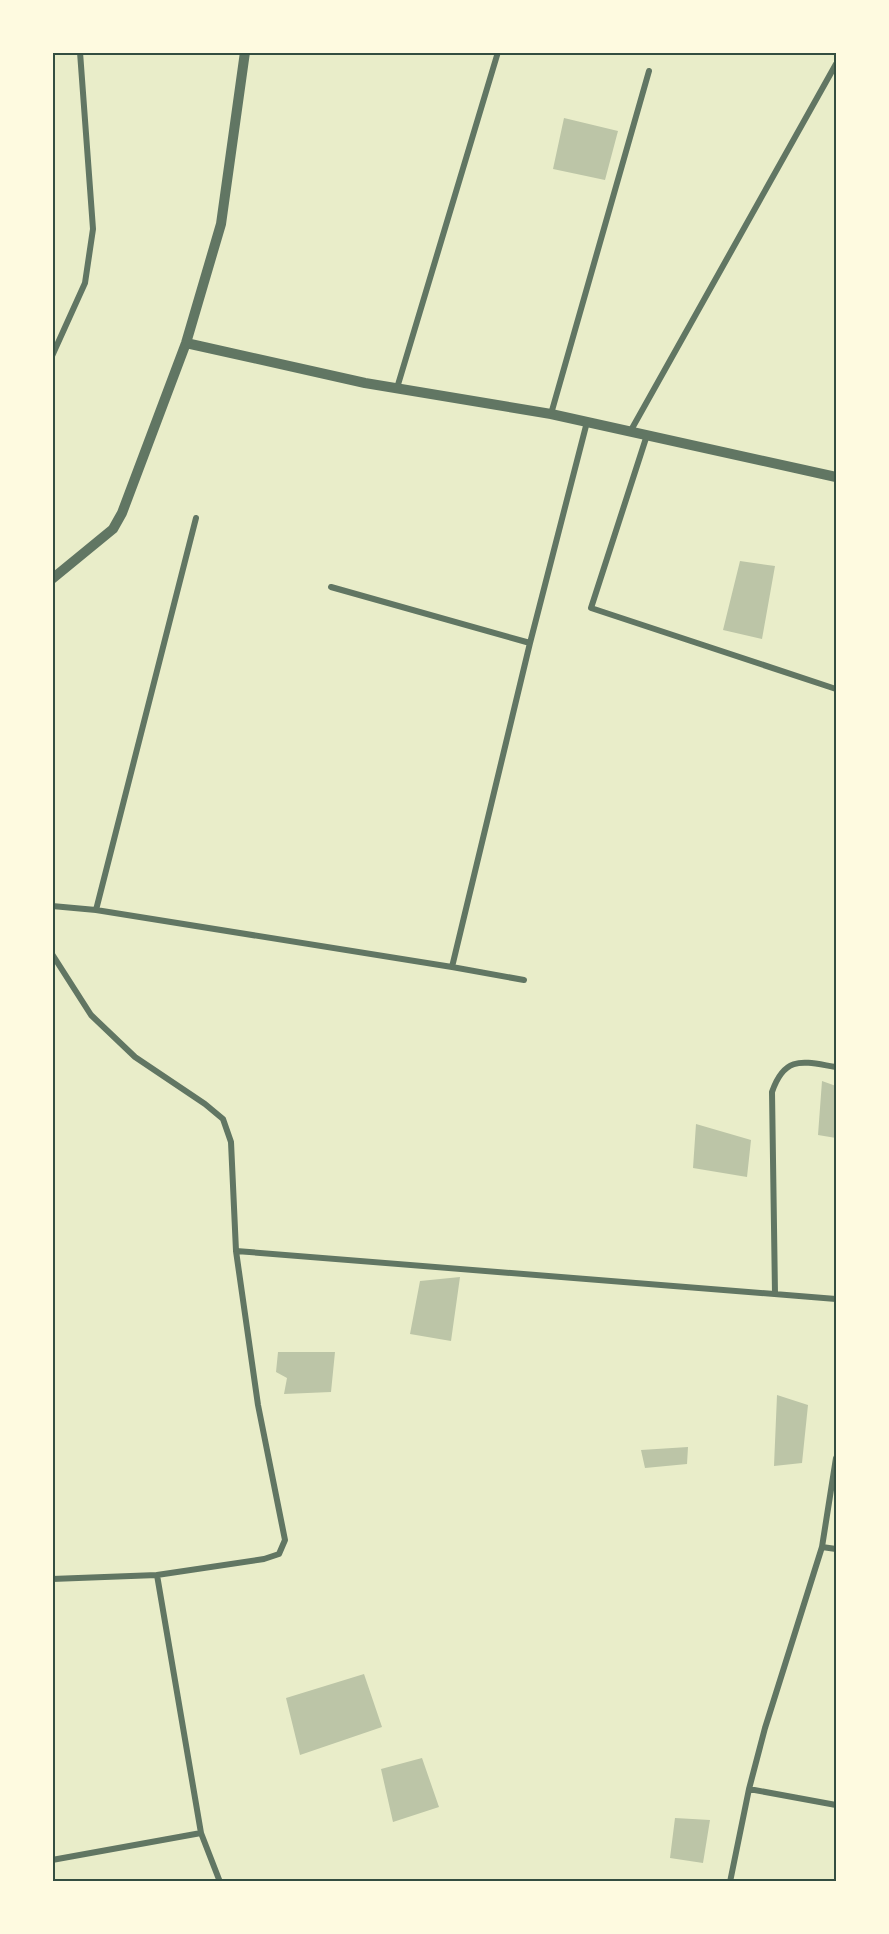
<svg xmlns="http://www.w3.org/2000/svg" width="889" height="1934" font-family="Overpass,sans-serif">
  <style>
    .building { fill: #bcc5a7 }
    .lines { fill: none; stroke-linecap: round; stroke-linejoin: round }
    .minor { stroke: #617663; stroke-width: 6 }
    .tertiary { stroke: #617663; stroke-width: 10 }
    .neatline { fill: none; stroke: #344e41; stroke-width: 2 }
  </style>
  <rect width="100%" height="100%" fill="#e9edc9"/>
  <!-- building -->
  <path class="building" d="M564,118L618,131L605,180L553,169Z
    M740,561L775,566L762,639L723,630Z
    M822,1081L836,1086V1138L818,1135Z
    M696,1124L751,1140L747,1177L693,1168Z
    M460,1277L451,1341L410,1334L420,1281Z
    M278,1352H335L331,1392L284,1394L287,1378L276,1372Z
    M777,1395L808,1405L802,1463L774,1466Z
    M688,1447L687,1464L645,1468L641,1450Z
    M364,1674L382,1727L300,1755L286,1698Z
    M422,1758L439,1807L393,1822L381,1769Z
    M675,1818L710,1820L703,1863L670,1858Z"/>
  <g class="lines">
    <!-- minor -->
    <path class="minor" d="M52,356L85,283L93,229L80,52
      M397,388L498,52
      M551,414L649,71
      M630,432L836,64
      M647,435L591,608L836,689
      M331,587L530,643
      M52,906L96,910L452,967L524,980
      M96,910L196,518
      M52,954L91,1015L135,1057L205,1104L223,1119L231,1142L236,1251L258,1405L285,1540L279,1554L264,1559L157,1575L201,1833L220,1882
      M452,967L530,643L587,422
      M236,1251L836,1299
      M775,1294L772,1092C785,1054 804,1062 836,1067
      M822,1547L836,1549
      M52,1579L157,1575
      M749,1789L836,1805
      M52,1860L201,1833
      M730,1882L749,1789L765,1728L822,1547L836,1458"/>
    <!-- tertiary -->
    <path class="tertiary" d="M186,343L365,383L551,414L836,477
      M52,579L113,529L122,513L186,343L221,224L245,52"/>
  </g>
  <!-- border -->
  <rect width="889" height="1934" fill="none" stroke="#fefae0" stroke-width="108"/>
  <rect x="54" y="54" width="781" height="1826" class="neatline"/>
</svg>
